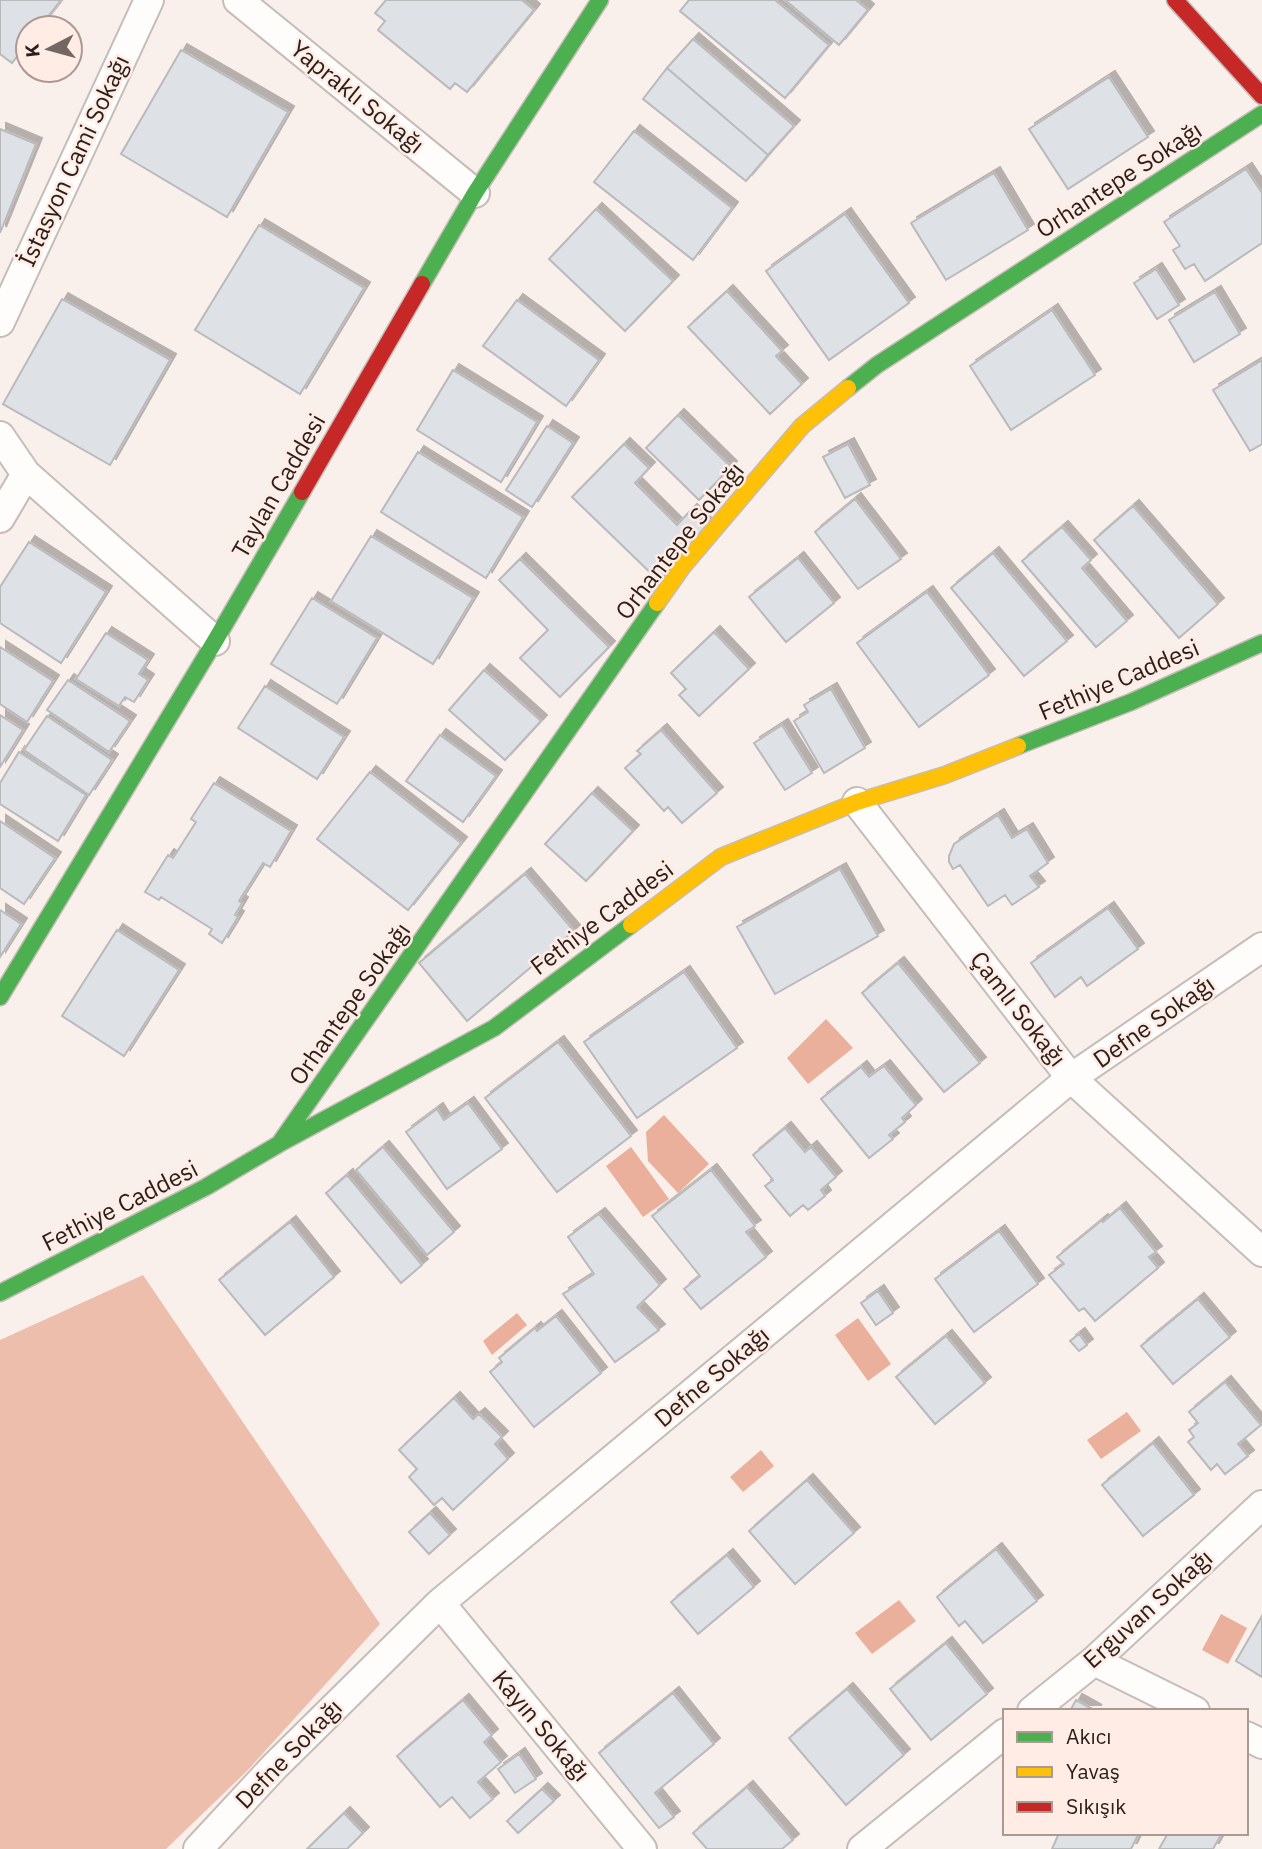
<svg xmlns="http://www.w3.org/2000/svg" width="1262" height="1849" font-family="'IBM Plex Sans',sans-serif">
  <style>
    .forest { fill: #edbeac }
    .water { fill: #eab09b }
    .building { fill: #dee2e7; stroke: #b9babb; stroke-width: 2; filter: url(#shadow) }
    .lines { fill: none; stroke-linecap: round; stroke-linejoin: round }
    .street-casing { stroke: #c6bcb8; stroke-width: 32 }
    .fast-casing { stroke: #c6bcb8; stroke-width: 19 }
    .slow-casing { stroke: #c6bcb8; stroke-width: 19 }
    .jam-casing { stroke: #c6bcb8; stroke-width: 19 }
    .street { stroke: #fefdfc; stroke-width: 28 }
    .fast { stroke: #4caf50; stroke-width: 16 }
    .slow { stroke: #ffc107; stroke-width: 16 }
    .jam { stroke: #c62828; stroke-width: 16 }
    .labels { text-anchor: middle; stroke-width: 5; stroke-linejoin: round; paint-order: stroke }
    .street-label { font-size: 24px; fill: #291e1a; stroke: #ffece5 }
  </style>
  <defs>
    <filter id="shadow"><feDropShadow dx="6" dy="-6" stdDeviation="0" flood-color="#0004"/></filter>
  </defs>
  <rect width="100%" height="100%" fill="#f9efeb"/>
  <!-- forest -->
  <path class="forest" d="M143,1275L380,1624L248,1770L166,1849H0V1340Z"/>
  <!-- water -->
  <path class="water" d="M826,1019L853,1048L808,1084L787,1058Z
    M664,1115L709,1164L678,1193L648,1161L646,1132Z
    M631,1147L669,1199L643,1217L606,1166Z
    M517,1313L527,1325L492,1355L483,1341Z
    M858,1318L891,1364L868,1381L835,1335Z
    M1127,1412L1141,1431L1101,1459L1087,1440Z
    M761,1450L774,1466L743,1492L730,1477Z
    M899,1600L916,1621L872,1654L855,1633Z
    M1221,1614L1247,1628L1228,1664L1202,1650Z"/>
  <!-- building -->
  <path class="building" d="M0,0H61L39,28H28V42L12,63L0,54Z
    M386,0H522L534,10L467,92L455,83L450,89L378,30L385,21L375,13Z
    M689,0H775L829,45L785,98L680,11Z
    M785,0H856L868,10L839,45Z
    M693,39L794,126L768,155L667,68Z
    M181,50L288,112L227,217L121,154Z
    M667,68L768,155L746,181L643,99Z
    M1109,77L1148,137L1068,189L1029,129Z
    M0,129L36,144L0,233Z
    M634,131L732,208L693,260L594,182Z
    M1246,169L1262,193V243L1205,281L1194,264L1185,269L1173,250L1180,246L1164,222Z
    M994,173L1028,230L946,280L911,223Z
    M596,209L673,281L625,331L549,259Z
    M845,214L909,303L829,360L766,271Z
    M259,225L364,288L300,394L195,330Z
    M1156,269L1179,305L1157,319L1134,283Z
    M727,291L782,351L776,356L802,384L770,414L688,327Z
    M1215,292L1240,334L1194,362L1169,320Z
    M62,299L170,360L110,465L3,404Z
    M517,300L599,360L566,406L483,346Z
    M1052,310L1095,375L1011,430L970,366Z
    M1262,360V444L1250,451L1213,390Z
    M453,370L537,422L501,482L417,430Z
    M678,415L731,467L699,500L646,448Z
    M547,426L573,443L532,507L506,490Z
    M624,444L649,468L635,483L677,525L691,510L710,528L659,581L572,497Z
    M848,444L870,485L845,498L823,457Z
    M418,452L523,517L486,578L381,512Z
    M855,499L901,559L858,589L815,532Z
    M1133,506L1218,604L1179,638L1094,540Z
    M1062,527L1091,560L1082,568L1127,621L1096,647L1022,561Z
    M371,536L473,598L433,664L331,601Z
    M29,542L106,592L61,663L0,623V587Z
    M993,553L1067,641L1024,676L951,588Z
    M798,558L834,603L786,642L749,597Z
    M520,559L609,647L560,697L520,658L548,630L499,580Z
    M927,592L989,675L919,727L857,643Z
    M312,598L377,638L337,704L271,664Z
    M714,632L749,669L699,716L679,695L686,689L671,673Z
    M106,633L148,660L139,674L148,680L134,702L125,697L119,706L76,679Z
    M0,647L53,681L27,722L0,704Z
    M484,670L541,721L505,760L449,710Z
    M68,680L130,721L109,752L47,710Z
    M265,686L344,737L317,779L238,728Z
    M831,689L865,748L824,773L794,721L808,712L804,705Z
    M0,715L23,730L0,767Z
    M47,716L112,760L89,795L24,750Z
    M782,725L812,773L785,790L754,743Z
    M661,730L717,793L682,823L668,807L664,811L625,768L641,754L637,751Z
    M440,735L496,776L463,822L406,781Z
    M19,752L86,795L58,841L0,804V783Z
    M370,772L461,843L408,910L317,839Z
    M214,783L291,831L270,867L263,863L239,901L242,903L235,915L238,917L222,943L209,934L212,929L161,897L159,900L145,892L168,855L173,858L196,822L191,819Z
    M592,793L633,831L586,881L545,844Z
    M998,815L1012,838L1027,829L1048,863L1030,876L1039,887L1012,905L1005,895L988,906L960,865L953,869L949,862V856L954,844Z
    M0,821L55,858L24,904L0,888Z
    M840,869L878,936L775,994L737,927Z
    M525,874L574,931L467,1021L419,963Z
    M1108,908L1138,949L1087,986L1081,977L1055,997L1031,963Z
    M0,910L21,924L0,957Z
    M117,930L179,970L124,1056L62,1016Z
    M898,963L980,1063L944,1092L862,993Z
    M684,972L737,1048L637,1118L584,1042Z
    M558,1042L631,1136L557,1192L485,1098Z
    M884,1066L916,1105L902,1118L905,1122L889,1135L893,1139L869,1158L821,1099L861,1067L869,1077Z
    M468,1103L502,1149L447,1189L406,1132L437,1109L444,1120Z
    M785,1128L805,1152L811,1147L836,1177L821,1190L825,1196L808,1210L803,1205L790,1216L765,1186L773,1180L753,1155Z
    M383,1147L454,1232L427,1255L356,1170Z
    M711,1170L755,1226L746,1232L766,1257L701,1309L684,1289L700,1276L652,1216Z
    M347,1175L422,1265L401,1283L326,1193Z
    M1120,1208L1156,1252L1149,1257L1158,1268L1095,1321L1084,1308L1079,1311L1049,1275L1064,1264L1057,1257L1102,1220L1103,1222Z
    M599,1214L660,1285L637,1307L659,1330L615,1362L563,1294L594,1274L568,1237Z
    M290,1222L334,1277L265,1335L219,1280Z
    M999,1231L1038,1284L974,1332L935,1279Z
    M878,1291L893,1313L876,1325L861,1303Z
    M1198,1299L1230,1337L1173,1384L1141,1346Z
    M556,1316L601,1373L534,1427L490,1372L502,1362L499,1358L535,1328L537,1331Z
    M1079,1334L1087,1345L1079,1351L1070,1341Z
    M946,1336L985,1383L935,1424L896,1377Z
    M1225,1382L1261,1425L1238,1444L1248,1456L1225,1474L1217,1464L1211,1470L1188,1442L1194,1437L1189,1430L1198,1423L1189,1412Z
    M454,1398L473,1419L479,1414L502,1437L495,1444L508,1459L453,1510L442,1498L434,1505L409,1477L417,1469L399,1450Z
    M1153,1443L1194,1495L1143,1536L1102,1485Z
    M807,1480L854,1533L795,1584L749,1531Z
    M430,1513L450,1535L429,1554L409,1532Z
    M996,1549L1037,1601L983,1643L965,1621L959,1626L937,1597Z
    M727,1555L754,1587L698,1634L671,1602Z
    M1262,1616V1677L1236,1661Z
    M946,1643L987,1694L931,1740L890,1689Z
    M847,1689L904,1755L846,1805L789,1738Z
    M673,1693L714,1744L655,1793L674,1817L659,1828L599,1753Z
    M463,1700L492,1735L484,1742L501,1762L478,1782L493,1799L470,1818L452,1797L440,1807L397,1756Z
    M1076,1700L1096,1711H1070Z
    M519,1754L536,1779L515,1793L498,1769Z
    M747,1787L793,1840L782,1849H707L693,1833Z
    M542,1789L554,1801L518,1833L507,1821Z
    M344,1813L363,1833L347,1849H307Z
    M1059,1833H1139L1131,1849H1052Z
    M1168,1833H1222L1213,1849H1159Z"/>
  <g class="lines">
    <defs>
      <path id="street" d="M238,0L475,193
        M0,322L149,0
        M0,436L26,474L215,641
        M0,518L26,474
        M857,802L1071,1078L1262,1252
        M440,1603L642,1849
        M1094,1661L1195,1711
        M1032,1711L1094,1661L1262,1505
        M1246,1736L1262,1744
        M198,1849L274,1767L440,1603L1071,1078L1262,947
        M862,1849L1005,1733"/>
      <path id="fast" d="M422,284L475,193L600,0
        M848,388L877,365L1262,114
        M1018,746L1131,702L1262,643
        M0,997L215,641L302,492
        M279,1144L657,603
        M0,1293L206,1187L279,1144L494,1028L631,925"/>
      <path id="slow" d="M657,603L683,566L802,426L848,388
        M631,925L721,857L857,802L945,775L1018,746"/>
      <path id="jam" d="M1175,0L1262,96
        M302,492L422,284"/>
    </defs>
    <!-- street casing -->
    <use href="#street" class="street-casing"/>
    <!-- fast casing -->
    <use href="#fast" class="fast-casing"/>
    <!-- slow casing -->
    <use href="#slow" class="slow-casing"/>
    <!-- jam casing -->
    <use href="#jam" class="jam-casing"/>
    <!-- street -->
    <use href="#street" class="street"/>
    <!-- fast -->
    <use href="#fast" class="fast"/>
    <!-- slow -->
    <use href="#slow" class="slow"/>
    <!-- jam -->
    <use href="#jam" class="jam"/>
  </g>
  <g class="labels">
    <!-- street labels -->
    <g class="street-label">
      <text transform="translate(357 97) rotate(39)" y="8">Yapraklı Sokağı</text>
      <text transform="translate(74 161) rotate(-65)" y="8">İstasyon Cami Sokağı</text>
      <text transform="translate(1119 180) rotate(-33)" y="8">Orhantepe Sokağı</text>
      <text transform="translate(279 486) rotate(-60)" y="8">Taylan Caddesi</text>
      <text transform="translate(680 541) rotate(-52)" y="8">Orhantepe Sokağı</text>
      <text transform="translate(1119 680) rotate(-23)" y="8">Fethiye Caddesi</text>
      <text transform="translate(602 918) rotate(-37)" y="8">Fethiye Caddesi</text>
      <text transform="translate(350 1004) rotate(-55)" y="8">Orhantepe Sokağı</text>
      <text transform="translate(1018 1009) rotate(52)" y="8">Çamlı Sokağı</text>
      <text transform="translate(1154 1022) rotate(-35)" y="8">Defne Sokağı</text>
      <text transform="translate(120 1206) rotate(-27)" y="8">Fethiye Caddesi</text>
      <text transform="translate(712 1377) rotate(-40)" y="8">Defne Sokağı</text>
      <text transform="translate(1148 1609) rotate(-42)" y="8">Erguvan Sokağı</text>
      <text transform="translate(541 1726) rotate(50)" y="8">Kayın Sokağı</text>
      <text transform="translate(289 1754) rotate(-46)" y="8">Defne Sokağı</text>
    </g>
  </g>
  <!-- legend -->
  <rect x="1003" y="1709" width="245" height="126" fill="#ffece5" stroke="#a99a94" stroke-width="2"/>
  <rect x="1017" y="1732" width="35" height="10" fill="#4caf50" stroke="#a99a94" stroke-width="2"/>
  <text x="1066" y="1744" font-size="21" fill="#291e1a">Akıcı</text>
  <rect x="1017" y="1767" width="35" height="10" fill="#ffc107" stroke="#a99a94" stroke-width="2"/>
  <text x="1066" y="1779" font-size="21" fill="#291e1a">Yavaş</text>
  <rect x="1017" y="1802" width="35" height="10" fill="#c62828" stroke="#a99a94" stroke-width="2"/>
  <text x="1066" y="1814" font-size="21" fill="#291e1a">Sıkışık</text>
  <!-- north arrow -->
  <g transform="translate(49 49) rotate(264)"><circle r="33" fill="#ffece5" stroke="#a99a94" stroke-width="2"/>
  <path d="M0-5L12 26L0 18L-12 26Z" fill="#726763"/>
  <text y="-10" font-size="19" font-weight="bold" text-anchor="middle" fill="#291e1a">K</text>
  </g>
</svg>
